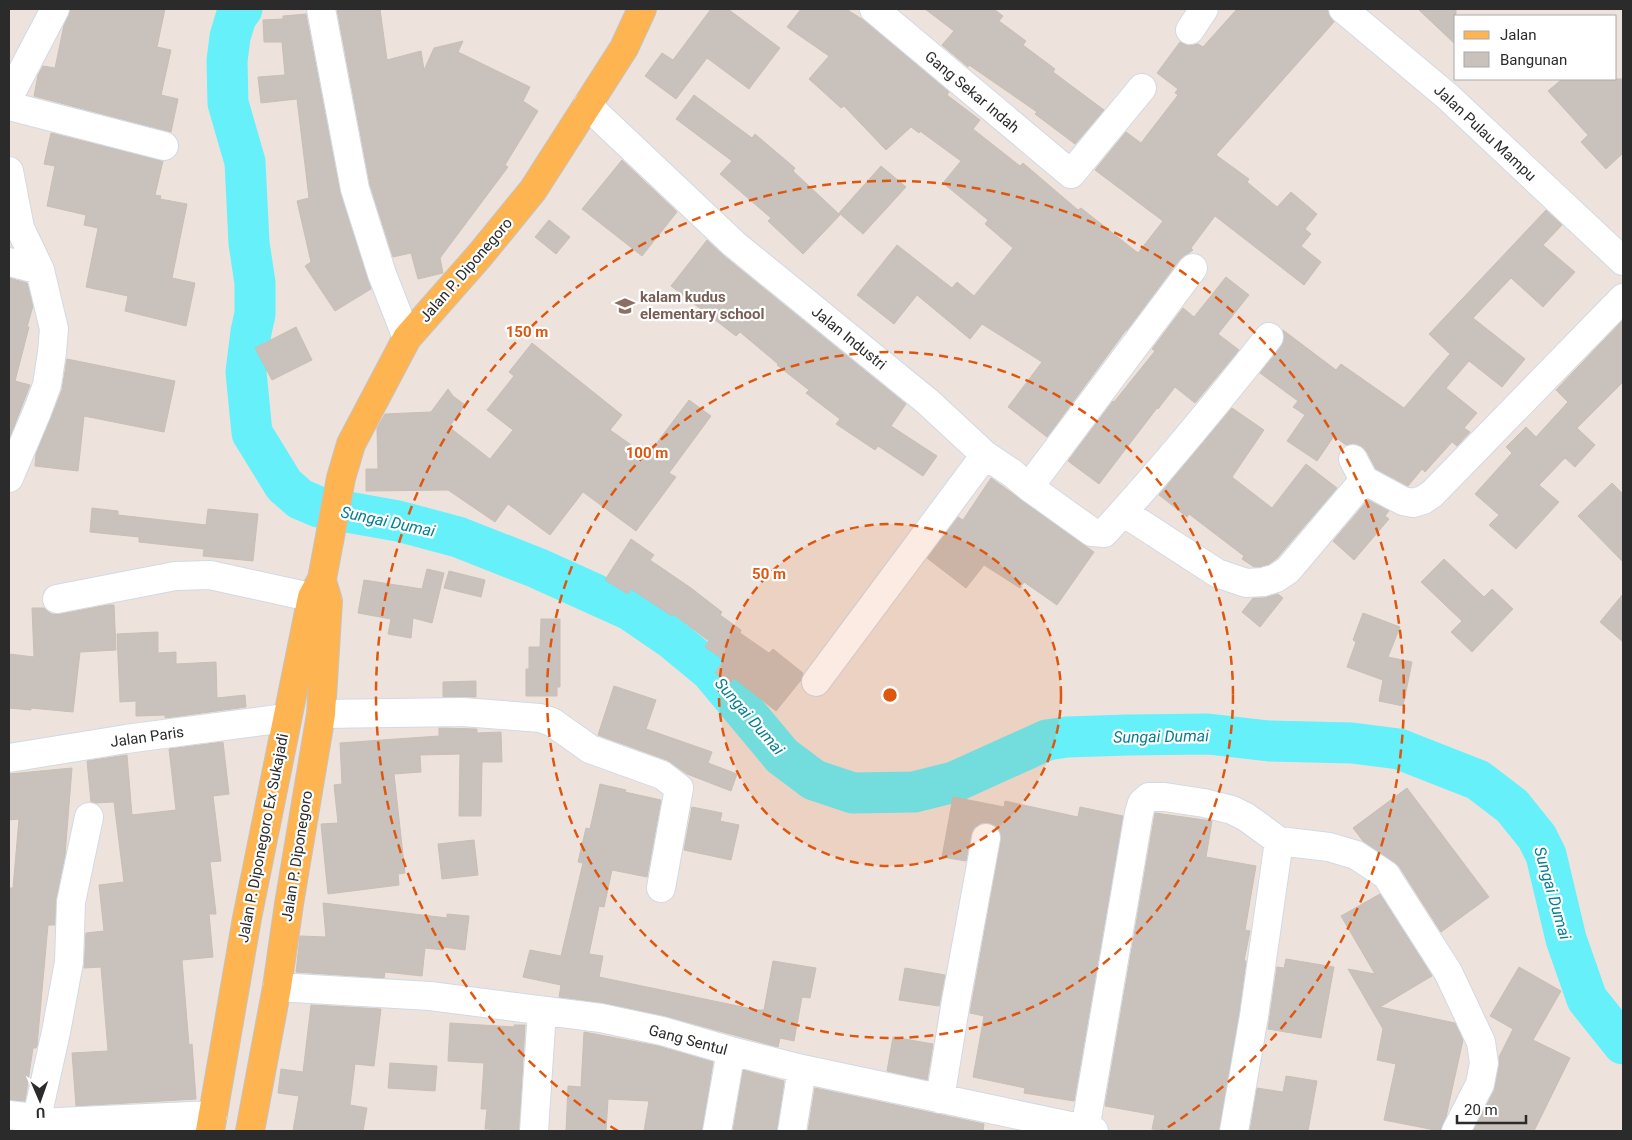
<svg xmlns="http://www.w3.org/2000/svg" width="1632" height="1140" font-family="Roboto,sans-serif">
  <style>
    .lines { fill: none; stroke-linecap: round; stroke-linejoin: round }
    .river { stroke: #65f0fa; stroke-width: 41 }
    .building { fill: #c9c1bb; stroke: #cabfb5 }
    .minor-casing { stroke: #d1d9e5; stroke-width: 30 }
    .major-casing { stroke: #c4c4c4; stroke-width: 30 }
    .minor { stroke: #fff; stroke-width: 28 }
    .major { stroke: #feb451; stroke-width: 28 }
    .ring { fill: none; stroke: #df570e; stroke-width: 2.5; stroke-dasharray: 9 6 }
    .labels { text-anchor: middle; stroke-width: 4.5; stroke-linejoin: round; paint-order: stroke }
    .street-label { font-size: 15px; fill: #2b2b2b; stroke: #fff }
    .education-label { font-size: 15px; font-weight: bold; fill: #785e54; stroke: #fff; text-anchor: start }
    .water-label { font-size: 16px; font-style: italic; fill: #037e93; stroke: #fff }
    .centre { fill: #df570e; stroke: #fff; stroke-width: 2.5 }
    .ring-label { font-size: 15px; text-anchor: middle; font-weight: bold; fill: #df570e; stroke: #fff; stroke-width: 4.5; stroke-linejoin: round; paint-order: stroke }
  </style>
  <rect width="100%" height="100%" fill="#eee3dc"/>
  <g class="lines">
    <!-- river -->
    <path class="river" d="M242,9L236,17L230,37L227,61L228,103L245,162L249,243L255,283V314L251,332L246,372L252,433L284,485L300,499L319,507L398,521L458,537L537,568L630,610L671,638L711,671L782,756L814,780L853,793L914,792L954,782L1047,740L1067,737L1128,735L1208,734L1269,741L1352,743L1399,749L1478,780L1512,806L1537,837L1546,855L1566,939L1587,999L1623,1044"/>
  </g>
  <!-- building -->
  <path class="building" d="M71,9H165L157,47L171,50L161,95L178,99L171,132L34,96L38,75L43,66L55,68L64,25Z
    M337,9H380L387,60L421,51L424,70L434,48L463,41L458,52L530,87L523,101L538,111L505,165L508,167L440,258L443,273L418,279L411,253L393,257L370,185Z
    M711,9H728L780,48L749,89L707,58L676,99L645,76L662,53L673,60Z
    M801,9H846L865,21L949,92L947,95L980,120L973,129L1020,166L1023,163L1078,210L1081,208L1138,253L1163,221L1095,170L1126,132L1141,143L1178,95L1175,93L1178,89L1157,73L1180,42L1189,46L1198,44L1203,47L1237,9H1328L1329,15L1334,22L1216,155L1249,179L1247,182L1277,207L1291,192L1317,214L1305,229L1311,234L1301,246L1321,262L1304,285L1215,216L1191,248L1193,250L1180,259L1127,330H1126L1047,437L1008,407L1042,362L982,324L970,339L917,295L894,324L857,295L897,245L952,288L957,282L974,296L1013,248L985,224L988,220L943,183L961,161L920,131L919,133L911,127L886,150L844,106L841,108L809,79L829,56L787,27Z
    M925,9H994L1003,16L999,21L1026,41L1023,45L1055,69L1053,72L1104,110L1075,144L1035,114L1037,112L969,65L968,67L942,45L954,31Z
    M1418,9H1456V45Z
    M306,14L340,192L371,289L335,311L305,266L311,262L297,201L309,198L297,99L261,103L258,77L285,75L282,42H264L263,20L283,19V16Z
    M1562,79H1623V153L1606,169L1581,142L1588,135L1548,91Z
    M694,95L752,138L755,134L795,168L793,171L840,215L803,254L768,221L771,218L720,174L732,161L676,119Z
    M51,133L163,161L155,195L161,196L160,199L187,204L172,278L195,283L186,326L125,311L128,296L86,287L98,228L84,225L86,215L47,206L55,166L44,164Z
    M622,160L677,212L642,256L582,209Z
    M881,166L906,187L863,234L839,213Z
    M1546,210L1562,225L1543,245L1575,272L1543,307L1511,278L1473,318L1525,359L1502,387L1469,361L1446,388L1477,413L1464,428L1470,432L1457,446L1452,442L1425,472L1422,469L1408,486L1376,469L1367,452L1361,446L1353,443L1346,445L1334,436L1317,461L1287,441L1305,415L1293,407L1298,401L1260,373L1281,346L1284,339L1283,330L1336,370L1341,364L1404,408L1450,354L1429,334Z
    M549,220L570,237L556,254L535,237Z
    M707,240L724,256L906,404L891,426L937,456L923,476L878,446L875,450L836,424L840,419L806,393L809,390L777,365L778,364L740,332L736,336L671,286Z
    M1226,277L1249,295L1218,334L1239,350L1195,403L1175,387L1158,409L1157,408L1099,484L1068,461L1113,401L1114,402L1155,351L1152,349L1183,308L1194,317Z
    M9,278L27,283L33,306L27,327H29L15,381L30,385L10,437Z
    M1623,320V382L1577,428L1595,445L1575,467L1565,458L1539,485L1559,502L1516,549L1489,525L1499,515L1475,494L1512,453L1506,447L1526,427L1536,437L1568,402L1556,390Z
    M296,327L312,360L272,380L255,348Z
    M532,343L622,415L610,430L647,456L689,400L711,416L669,473L676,477L636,531L583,492L550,535L508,504L495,522L448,490L366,491V469H378L377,428L385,414L431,412L448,389L453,396L465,405L449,427L490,459L513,430L487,410L514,376L509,372Z
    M67,359L175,381L164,432L84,416L78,471L35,466L36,454L62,390Z
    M1232,408L1264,430L1232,477L1272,508L1306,464L1337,488L1277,558L1269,564L1260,567H1254L1242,559L1244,556L1189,514L1187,517L1159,495Z
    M991,478L1094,552L1057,605L1024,582L1020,588L984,565L966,588L927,558L958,517L963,520Z
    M1612,483L1623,494V562L1578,516Z
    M1368,500L1389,511L1385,516L1389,519L1354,560L1333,541Z
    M92,508L118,511V515L206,525L208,509L258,514L253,561L203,556L204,549L139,542V537L90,532Z
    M631,539L654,555L650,560L691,588L722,612L720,615L741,630L740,633L769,653L773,649L803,673L801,680L776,711L734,678L730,683L715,673L724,660L705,647L709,641L673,614L672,616L631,589L628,594L605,580Z
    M1444,559L1484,597L1492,589L1513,609L1472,652L1451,632L1462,621L1421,582Z
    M427,569L444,573L432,623L413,618L411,638L388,634L391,619L358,613L364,580L422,589Z
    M449,571L485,580L481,597L444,588Z
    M1278,594L1283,598L1260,627L1242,612L1253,598H1264Z
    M1623,594V642L1600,622Z
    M108,605H114L116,650L80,652L73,712L31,708V710L9,708V654L34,657L32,608H44L51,614H60Z
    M1363,613L1400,627L1388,657L1412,662L1403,706L1379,701L1383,680L1347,667L1356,642L1353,640Z
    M541,619H560V687H557V696H526V669H529V647H540Z
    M158,632V653L176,652V664L216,662L217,698L245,695L246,707L165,718V715L136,716V701L120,702L117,634Z
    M476,681V697H443V682Z
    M614,686L656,700L646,729L712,752L708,763L737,774L731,791L687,774L667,760L598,735Z
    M439,728L477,729V733L501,732L502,762H482L481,816H459L460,754L420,755L421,772L394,774L405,873L398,874L399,885L328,894L321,824L338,823L334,785L342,784L340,743L439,736Z
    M223,742L229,794L213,796L221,861L210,862L216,914H209L213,957L182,960L189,1045L192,1044L196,1099L76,1106L72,1053L108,1051L101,967L84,968L86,933L104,931L99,885L124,882L114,802L95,803L91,802L87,761L127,755L132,815L176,810L169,749Z
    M72,768L65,855L56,899L55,925H48L37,1046L36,1048H33L25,1101L9,1100V888H13L19,819L9,820V774Z
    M600,784L626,790L625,792L661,800L647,877L612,870L604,907L599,906L589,954L603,956L599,977L757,1010H764L773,961L816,968L810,998L802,997L794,1041L780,1038L778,1047L665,1016L604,1003L559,997L561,985L523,977L530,950L561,956L583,863L578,862L586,828L590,829Z
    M1407,788L1489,897L1441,932L1399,866L1363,841L1353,828Z
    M953,797L1004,807L1005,801L1078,817L1080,807L1123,816L1074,1101L1024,1093L1025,1088L973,1077L984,1016L970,1013L1001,840L1000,832L996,826L989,823H981L974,828L971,835L966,861L942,857Z
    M692,807L722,813L720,821L739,825L731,860L684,850Z
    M1155,813L1212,821L1206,857L1256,866L1245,930L1250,931L1244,961H1246L1239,1014L1219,1131H1168L1152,1129L1155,1115L1105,1106Z
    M474,840L478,875L442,879L438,844Z
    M1380,894L1432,976L1380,1007L1455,1023L1463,1040L1446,1117L1440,1131L1384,1120L1396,1064L1377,1060L1383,1029L1348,969L1375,974L1341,916Z
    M323,903L447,918V914L469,916L465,950L444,947L443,950L425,948L422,976L385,972L384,978L296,972L300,936L326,937Z
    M1286,959L1334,967L1321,1038L1268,1029L1277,967L1284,968Z
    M1519,967L1561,991L1533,1040L1570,1058L1534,1131H1473L1494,1091L1499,1066V1057L1513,1029L1490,1016Z
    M905,968L945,975L939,1006L899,1000Z
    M311,1005L381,1009L374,1066L355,1064L350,1105L367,1108L363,1131H293L299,1096L278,1093L281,1069L303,1072Z
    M450,1023L514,1027V1025H525L519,1131L485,1129L487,1109H481L484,1063L448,1061Z
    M584,1032L658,1046L713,1062L702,1131H644L649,1101L608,1099L606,1131H566L568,1086L581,1087Z
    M893,1037L933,1044L927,1080L887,1071Z
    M390,1063L437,1066L435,1091L388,1088Z
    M743,1070L784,1081L777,1131H733Z
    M1286,1076L1317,1081L1308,1131H1250L1257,1088L1283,1092Z
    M815,1088L984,1124L983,1131H808Z"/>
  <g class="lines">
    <defs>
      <path id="minor" d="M321,9L355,189L382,274L407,338
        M874,9L1071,174L1142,88
        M1343,9L1447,96L1623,261
        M1190,30L1204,9
        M9,104L11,93L55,9
        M587,105L734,244L928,402L985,455L1012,473L1029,487L1092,532L1104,533C1162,470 1216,404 1269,337
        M9,106L164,146
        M9,171L20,228L40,270L54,329L52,352L47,385L37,412L9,478
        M9,262L40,270
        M1353,459L1364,480L1403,501L1413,503L1423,500L1432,494L1623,298
        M1029,487L1193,268
        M1123,512L1217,573L1246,583L1263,582L1276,578L1288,570L1364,480
        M57,599L175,576L210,575L328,601
        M816,682L985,455
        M321,714L463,712L540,718L552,722L590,749L662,775L679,788L661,888
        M9,758L126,739L286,718
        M277,987L430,996L601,1018L662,1031L731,1051L802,1069L1094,1131
        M940,1099L956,1001L986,838
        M9,1115L25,1117L36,1123L213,1115
        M1085,1130L1139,813L1142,803L1149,797H1165L1204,803L1232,810L1246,817L1279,841L1329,847L1356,855L1386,875L1448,972L1481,1042L1484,1063L1480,1084L1456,1131
        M34,1131L56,1032L69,962L71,902L89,817
        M534,1131L542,1011
        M717,1131L731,1051
        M792,1131L802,1069
        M1234,1131L1254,1016L1279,841"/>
      <path id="major" d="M210,1131L247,918L312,597L322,579L341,478L351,444L407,338L480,255L533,190L624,48L642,9
        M250,1131L277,987L289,904L321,714L328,601L322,581"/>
    </defs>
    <!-- minor casing -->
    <use href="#minor" class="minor-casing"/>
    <!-- major casing -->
    <use href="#major" class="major-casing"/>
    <!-- minor -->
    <use href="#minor" class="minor"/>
    <!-- major -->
    <use href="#major" class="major"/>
  </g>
  <!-- distance rings -->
  <circle cx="890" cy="695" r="171" fill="#df570e" fill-opacity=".12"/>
  <g class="ring">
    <circle cx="890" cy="695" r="171"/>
    <circle cx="890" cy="695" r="343"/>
    <path d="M618 1131A514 514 0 1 1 1162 1131"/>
  </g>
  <!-- icons -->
  <defs>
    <symbol id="school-bare" viewBox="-9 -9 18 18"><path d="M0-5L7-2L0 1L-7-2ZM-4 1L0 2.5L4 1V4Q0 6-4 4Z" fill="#8d6e63" stroke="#fff" stroke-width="2.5" paint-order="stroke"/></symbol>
  </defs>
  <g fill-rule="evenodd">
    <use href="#school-bare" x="611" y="292" width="28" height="28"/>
  </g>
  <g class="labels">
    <!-- street labels -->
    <g class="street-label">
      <text transform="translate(972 92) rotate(40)" y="5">Gang Sekar Indah</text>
      <text transform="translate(1485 133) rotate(43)" y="5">Jalan Pulau Mampu</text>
      <text transform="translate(466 270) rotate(-49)" y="5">Jalan P. Diponegoro</text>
      <text transform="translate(849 338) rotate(39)" y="5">Jalan Industri</text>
      <text transform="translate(147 737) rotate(-8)" y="5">Jalan Paris</text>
      <text transform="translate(263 838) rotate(-79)" y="5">Jalan P. Diponegoro Ex Sukajadi</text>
      <text transform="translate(297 856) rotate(-81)" y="5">Jalan P. Diponegoro</text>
      <text transform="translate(688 1040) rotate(15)" y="5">Gang Sentul</text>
    </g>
    <!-- education labels -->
    <g class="education-label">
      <text x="640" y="302">kalam kudus<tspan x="640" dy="17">elementary school</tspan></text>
    </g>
    <!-- water labels -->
    <g class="water-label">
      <text transform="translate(388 521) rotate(12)" y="6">Sungai Dumai</text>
      <text transform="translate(750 716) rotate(49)" y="6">Sungai Dumai</text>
      <text transform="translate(1161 736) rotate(-1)" y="6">Sungai Dumai</text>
      <text transform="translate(1553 893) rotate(74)" y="6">Sungai Dumai</text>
    </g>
  </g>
  <circle cx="890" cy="695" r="8" class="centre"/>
  <g class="ring-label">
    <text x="527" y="337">150 m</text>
    <text x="647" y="458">100 m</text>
    <text x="769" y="579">50 m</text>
  </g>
  <!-- border -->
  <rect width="1632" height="1140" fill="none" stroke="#2b2b2b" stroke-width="20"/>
  <!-- legend -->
  <rect x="1454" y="15" width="162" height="65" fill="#ffffff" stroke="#aaaaaa"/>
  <rect x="1464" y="31" width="25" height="8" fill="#feb451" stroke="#aaaaaa"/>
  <text x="1500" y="40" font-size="15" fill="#2b2b2b">Jalan</text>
  <rect x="1464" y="52" width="25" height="15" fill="#c9c1bb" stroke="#aaaaaa"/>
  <text x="1500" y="65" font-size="15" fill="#2b2b2b">Bangunan</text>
  <!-- north arrow -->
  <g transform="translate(40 1100) rotate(178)" stroke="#ffffff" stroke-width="4" paint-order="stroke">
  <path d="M0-4L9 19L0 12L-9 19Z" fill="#2b2b2b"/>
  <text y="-8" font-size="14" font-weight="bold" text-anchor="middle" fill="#2b2b2b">U</text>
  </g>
  <!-- scale -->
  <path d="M1457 1115v8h69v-8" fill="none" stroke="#2b2b2b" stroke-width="2.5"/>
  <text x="1464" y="1115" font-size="15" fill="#2b2b2b" stroke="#ffffff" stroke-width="4" paint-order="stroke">20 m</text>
</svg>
